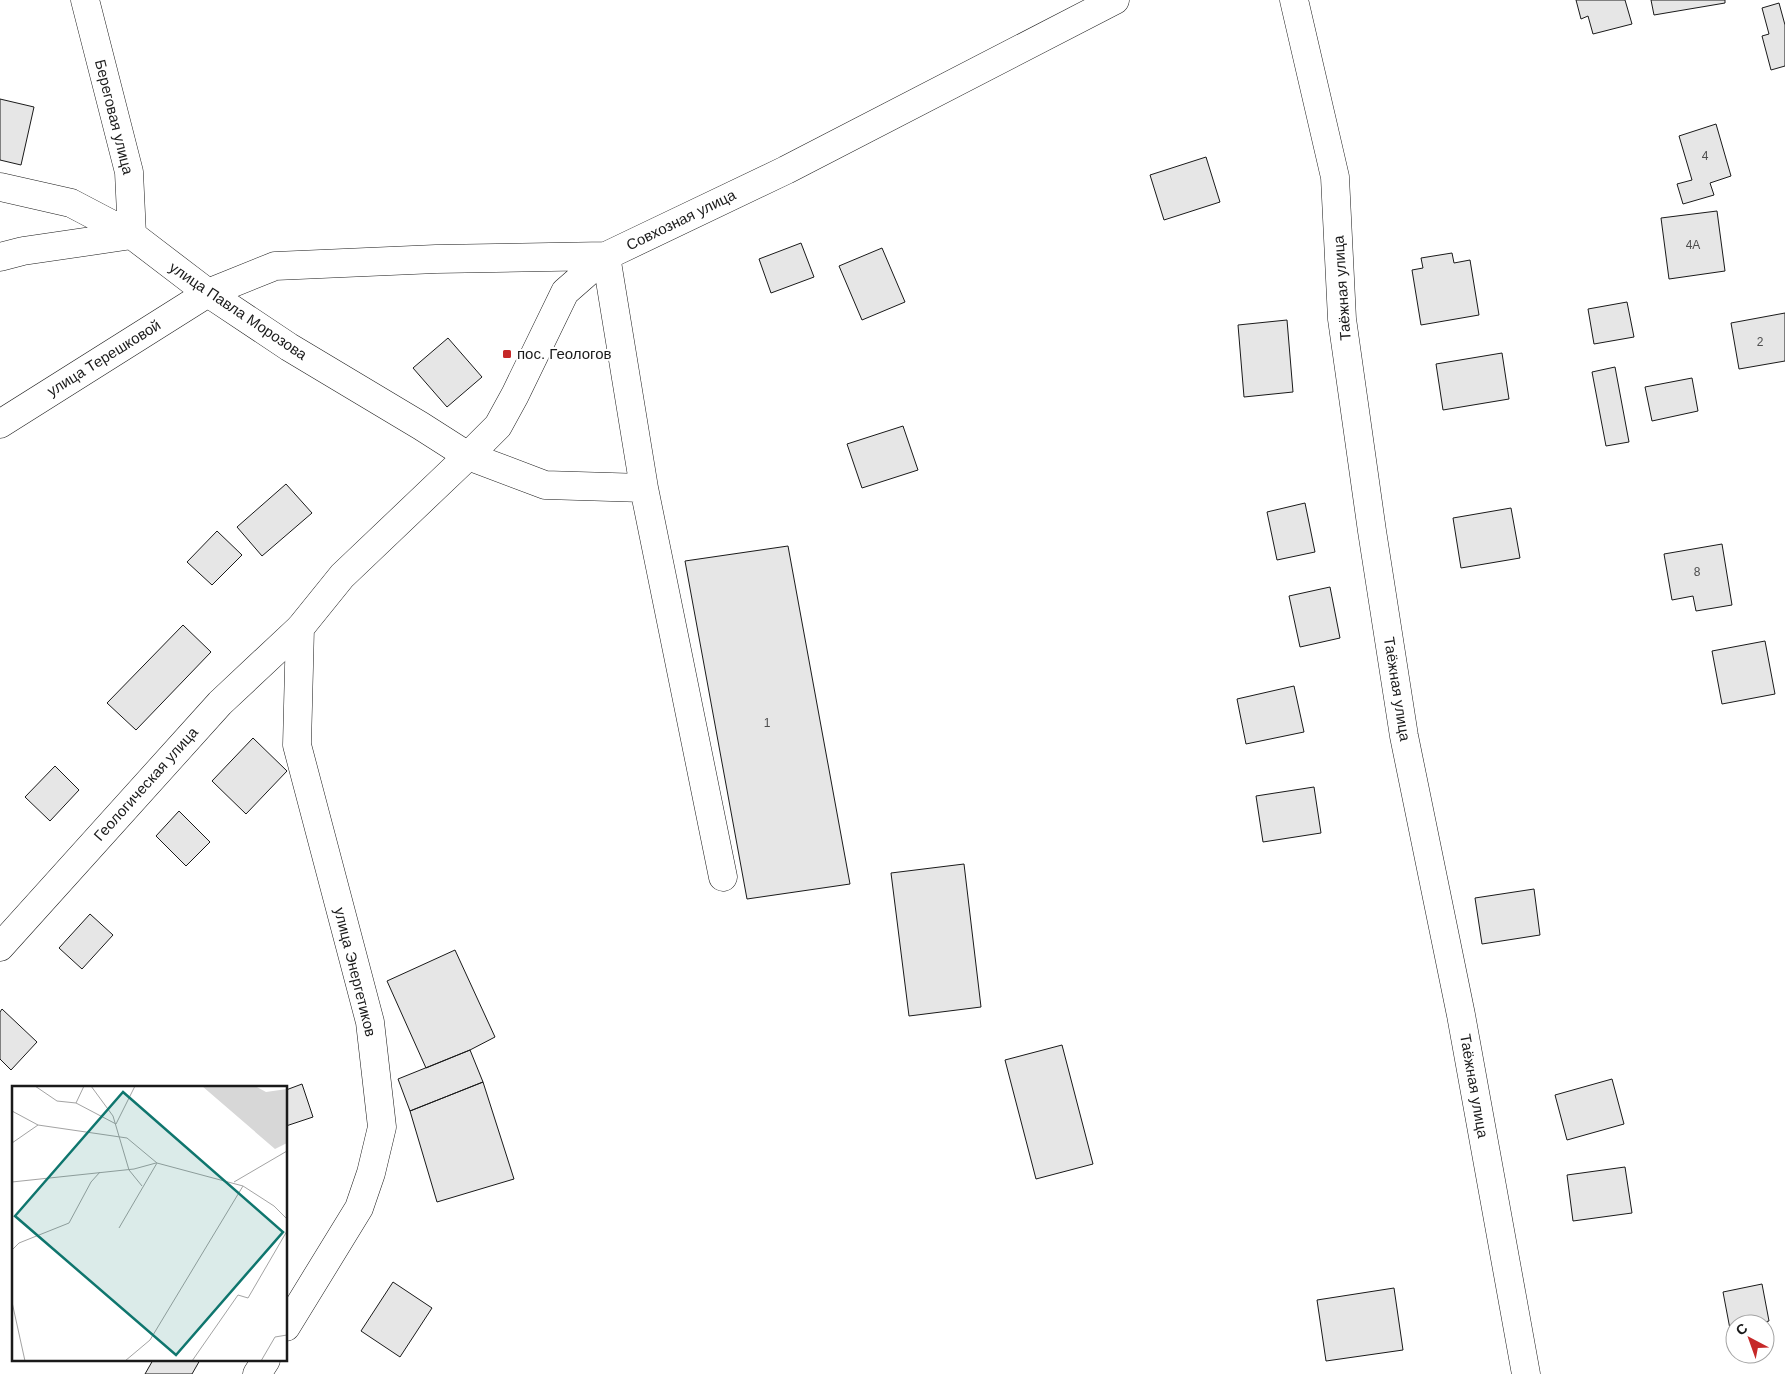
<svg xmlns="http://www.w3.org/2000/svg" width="1785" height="1374" font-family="Helvetica,sans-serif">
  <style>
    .building { fill: #e6e6e6; stroke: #1a1a1a }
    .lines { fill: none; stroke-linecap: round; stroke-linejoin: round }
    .minor-casing { stroke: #1a1a1a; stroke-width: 29 }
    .tertiary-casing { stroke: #1a1a1a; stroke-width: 29 }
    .minor { stroke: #fff; stroke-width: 28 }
    .tertiary { stroke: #fff; stroke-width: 28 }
    .poi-dot { fill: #c62828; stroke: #fff; stroke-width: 2 }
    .labels { text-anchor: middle; stroke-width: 4; stroke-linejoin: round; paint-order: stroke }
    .number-label { font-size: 12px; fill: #4d4d4d }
    .street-label { font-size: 15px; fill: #1a1a1a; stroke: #fff }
    .poi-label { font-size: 15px; fill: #1a1a1a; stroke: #fff; text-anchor: start }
    .inset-road { fill: none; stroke: #a3a3a3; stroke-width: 1 }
    .view { fill: #0f766e; fill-opacity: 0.15; stroke: #0f766e; stroke-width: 2.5 }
    .inset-edge { fill: none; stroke: #1a1a1a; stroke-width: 2.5 }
  </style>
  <rect width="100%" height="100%" fill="#fff"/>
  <!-- building -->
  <path class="building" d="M1576,0H1625L1632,24L1593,34L1588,16L1581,19Z
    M1651,0H1725V3L1654,15Z
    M1779,3L1785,25V66L1771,70L1762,36L1769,34L1762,8Z
    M0,99L34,107L21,165L0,160Z
    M1716,124L1731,176L1710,183L1714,195L1683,204L1677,184L1692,180L1679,136Z
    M1206,157L1220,202L1164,220L1150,175Z
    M1717,211L1725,271L1669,279L1661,218Z
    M801,243L814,277L771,293L759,259Z
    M882,248L905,302L862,320L839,266Z
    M1452,253L1454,263L1470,260L1479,315L1421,325L1412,270L1423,268L1421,258Z
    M1627,302L1634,337L1594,344L1588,309Z
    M1785,313V361L1739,369L1731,323Z
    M1287,320L1293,392L1244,397L1238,325Z
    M448,338L482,377L447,407L413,368Z
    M1502,353L1509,399L1443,410L1436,364Z
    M1615,367L1629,442L1606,446L1592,372Z
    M1692,378L1698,411L1652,421L1645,387Z
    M903,426L918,470L862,488L847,444Z
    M286,484L312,513L262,556L237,527Z
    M1305,503L1315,552L1277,560L1267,512Z
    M1511,508L1520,558L1461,568L1453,518Z
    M217,531L242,555L212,585L187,562Z
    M1722,544L1732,605L1696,611L1693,596L1672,600L1664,554Z
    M788,546L850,884L747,899L685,561Z
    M1330,587L1340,638L1300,647L1289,596Z
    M183,625L211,652L136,730L107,703Z
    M1765,641L1775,694L1722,704L1712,651Z
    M1294,686L1304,732L1246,744L1237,699Z
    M253,738L287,771L246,814L212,781Z
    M55,766L79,790L50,821L25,797Z
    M1314,787L1321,833L1263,842L1256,796Z
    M179,811L210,842L186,866L156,836Z
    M964,864L981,1007L909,1016L891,873Z
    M1534,889L1540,935L1482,944L1475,898Z
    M90,914L113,935L82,969L59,948Z
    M455,950L495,1037L470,1050L426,1068L387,981Z
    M2,1009L37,1042L11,1070L0,1059V1012Z
    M1062,1045L1093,1164L1036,1179L1005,1060Z
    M470,1050L483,1082L410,1111L398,1079Z
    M1612,1079L1624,1124L1567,1140L1555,1095Z
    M483,1082L514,1179L437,1202L410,1111Z
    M302,1084L313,1117L286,1126V1090Z
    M1625,1167L1632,1213L1573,1221L1567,1175Z
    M393,1282L432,1308L400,1357L361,1331Z
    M1762,1284L1769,1321L1756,1324H1735V1328L1730,1329L1723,1292Z
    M1394,1288L1403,1350L1326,1361L1317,1300Z
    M153,1360H200L192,1374H145Z"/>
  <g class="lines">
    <defs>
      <path id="minor" d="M1294,0L1335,177L1342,319L1372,531L1404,736L1461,1015L1526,1374
        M0,187L71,203L132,235L208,293L289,347L421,426L468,456L545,485L644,488
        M606,256L644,488L723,877
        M0,257L23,251L132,235L129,172L85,0
        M0,424L208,293
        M0,947L220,703L300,628"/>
      <path id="tertiary" d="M208,293L275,266L436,259L606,256L786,170L1115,0
        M286,1327L359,1208L371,1173L382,1127L370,1022L297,745L300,628L342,576L468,456L498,426L515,395L565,292L606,256
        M257,1374L266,1360"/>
    </defs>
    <!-- minor casing -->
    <use href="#minor" class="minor-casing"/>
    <!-- tertiary casing -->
    <use href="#tertiary" class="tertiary-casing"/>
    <!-- minor -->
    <use href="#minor" class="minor"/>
    <!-- tertiary -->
    <use href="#tertiary" class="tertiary"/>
  </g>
  <!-- markers -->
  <rect class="poi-dot" x="502" y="349" width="10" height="10" rx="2.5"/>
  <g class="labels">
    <!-- number labels -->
    <g class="number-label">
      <text x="1705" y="160">4</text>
      <text x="1693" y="249">4А</text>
      <text x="1760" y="346">2</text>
      <text x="1697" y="576">8</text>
      <text x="767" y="727">1</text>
    </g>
    <!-- street labels -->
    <g class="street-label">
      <text transform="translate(114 117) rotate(76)" y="5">Береговая улица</text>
      <text transform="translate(681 220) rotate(-26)" y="5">Совхозная улица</text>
      <text transform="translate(1342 288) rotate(-94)" y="5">Таёжная улица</text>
      <text transform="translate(238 311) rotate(34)" y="5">улица Павла Морозова</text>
      <text transform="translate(104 358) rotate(-32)" y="5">улица Терешковой</text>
      <text transform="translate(1397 689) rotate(81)" y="5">Таёжная улица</text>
      <text transform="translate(146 784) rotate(-48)" y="5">Геологическая улица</text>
      <text transform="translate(355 972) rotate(76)" y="5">улица Энергетиков</text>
      <text transform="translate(1474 1086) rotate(80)" y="5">Таёжная улица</text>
    </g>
    <!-- poi labels -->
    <g class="poi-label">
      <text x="517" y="359">пос. Геологов</text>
    </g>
  </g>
  <!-- overview -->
  <g transform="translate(12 1086)">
    <rect width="275" height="275" fill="#fff"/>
    <path d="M190,0H243L254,6L275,3V57L263,63Z" fill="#d7d7d7"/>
    <path class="inset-road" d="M23,0L45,15L64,17L104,38L123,0M79,0L101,30L117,84L130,100M64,17L72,0M0,25L26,39L115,52L145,77L231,100L262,120L275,133M0,57L26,39M0,96L122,83L144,77M222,96L275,65M107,142L145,77M0,164L7,157L57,137L79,96L88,86M0,216L13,275M113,275L138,254L231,100M180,275L226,209L236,212L275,145M249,275L263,251L275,249"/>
    <path class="view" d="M111,6L271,146L164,269L3,130Z"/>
    <rect width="275" height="275" class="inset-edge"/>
  </g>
  <!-- north arrow -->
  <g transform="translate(1750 1339) rotate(319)"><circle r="24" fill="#ffffff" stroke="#a3a3a3"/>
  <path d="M0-4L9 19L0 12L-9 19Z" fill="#c62828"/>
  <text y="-8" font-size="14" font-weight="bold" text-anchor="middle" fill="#1a1a1a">С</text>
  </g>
</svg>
